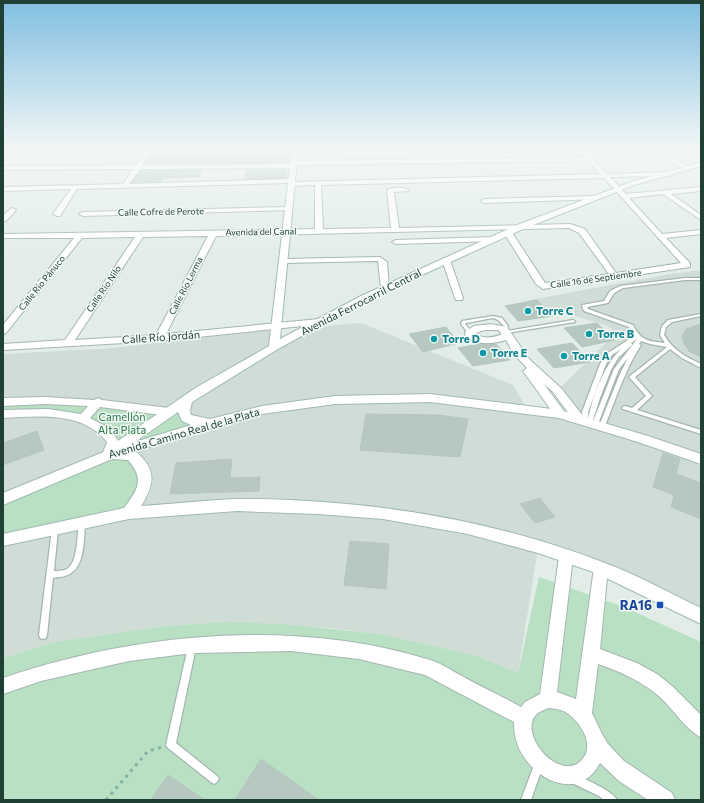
<svg xmlns="http://www.w3.org/2000/svg" width="704" height="803" font-family="Commissioner,sans-serif">
  <style>
    .built { fill: #d0ddd7 }
    .green { fill: #b9e0c3 }
    .building { fill: #b7c8c1; stroke: #b4c7bf }
    .lines { fill: none; stroke-linecap: round; stroke-linejoin: round }
    .lane-casing { stroke: #a4b6af; stroke-width: 2.5 }
    .street-casing { stroke: #a4b6af; stroke-width: 2 }
    .secondary-casing { stroke: #9fbab0; stroke-width: 2 }
    .path { stroke: #80b3a2; stroke-width: 3; stroke-dasharray: 3 4.5; stroke-linecap: butt }
    .lane { fill: #fff; fill-rule: evenodd }
    .street { fill: #fff; fill-rule: evenodd }
    .secondary { fill: #fff; fill-rule: evenodd }
    .culture-dot { fill: #0f9aa8; stroke: #f3f9f6; stroke-width: 1.5 }
    .transit-dot { fill: #1a4fb4; stroke: #f3f9f6; stroke-width: 1.5 }
    .labels { text-anchor: middle; stroke-width: 3; stroke-linejoin: round; paint-order: stroke }
    .far-street-label { font-size: 9px; fill: #204036; stroke: #f3f9f6 }
    .street-label { font-size: 11px; fill: #204036; stroke: #f3f9f6 }
    .culture-label { font-size: 11px; font-weight: bold; fill: #0d838f; stroke: #f3f9f6; text-anchor: start }
    .park-label { font-size: 11px; fill: #277a45; stroke: #f3f9f6 }
    .near-transit-label { font-size: 13px; font-weight: bold; fill: #164399; stroke: #f3f9f6; text-anchor: end }
  </style>
  <rect width="100%" height="100%" fill="#e2ede8"/>
  <!-- built -->
  <path class="built" d="M701,270V619L538,548L518,673L477,656L381,634L329,628L226,622L165,626L55,642L3,658V354L114,348L277,329L276,345L316,327L361,323L513,385L528,410L584,420L561,387L613,336L612,329L605,325L525,301L670,274Z"/>
  <!-- green -->
  <path class="green" d="M186,400V418L213,423L110,455H131L146,475L129,513L3,540V499L108,455V434L59,414H3V402L17,401L169,412Z
    M539,577L624,607L701,642V800H3V658L55,642L165,626L226,622L282,624L381,634L477,656L518,673Z"/>
  <!-- building -->
  <path class="building" d="M253,149H290L289,163H145L155,150Z
    M141,170H201L199,177L163,178L161,182H132Z
    M247,170H287L286,178L245,179Z
    M537,300L553,316L518,321L505,306Z
    M597,323L615,340L582,347L564,328Z
    M701,324V357L689,351L684,344L682,337L686,329Z
    M446,327L459,343L423,352L409,334Z
    M572,343L590,362L554,368L537,349Z
    M479,344H496L510,360L473,366L458,348Z
    M366,414L438,415L468,419L460,457L360,450Z
    M37,431L44,450L3,465V443Z
    M663,453L680,459L676,474L701,483V519L671,507L674,495L653,487Z
    M232,459L230,478L260,477L259,491L170,494L176,463Z
    M540,498L555,517L535,523L520,504Z
    M350,541L389,544L386,589L344,585Z
    M261,759L319,800H235Z
    M168,775L205,800H151Z"/>
  <g class="lines">
    <defs>
      <path id="lane" d="M685,278H701V280H685L623,288L614,293L608,303L587,307L588,309L633,325C641,341 648,341 665,343L660,335L662,326L668,320L701,314V316L672,322L666,327L664,335C673,350 686,357 701,364V368L682,358L670,349L635,377L652,396L637,410L701,430V434L623,409L622,408L623,407L625,406L632,408L646,396L630,378L629,377L630,376L667,347L650,344L641,341L639,344L641,345C625,370 616,398 605,426L602,428L599,426L620,374L628,358L619,369L598,424L595,426L593,425L592,424L614,369L637,339L631,343L632,344V345L618,358L611,370L600,398L592,423L590,424L587,422L585,423L583,422L582,421V412L600,364L608,353L634,336L629,327L584,311L582,306V305L604,301L610,291L620,286ZM621,349C604,365 593,396 588,419V412L606,364L612,355Z
        M493,316L502,318L508,326L506,330H502V329L504,326L498,320L493,318L466,323L465,324L472,332L470,333H468L461,324L462,321Z
        M573,320L575,321V322L507,333L505,332L507,331Z
        M82,520L84,521L85,523C84,537 85,565 71,573C66,577 59,577 53,578L47,635L46,638L43,639L40,638L39,635L52,529L53,527L55,526L57,527L58,529L54,571C58,571 63,571 67,569C78,562 77,535 79,523L80,521Z
        M192,643L195,644L196,647L176,743L217,776L219,779L217,782L214,784L211,782L168,748L166,745L188,647L189,644Z
        M539,758L542,760L544,763L531,800H521L536,760Z
        M573,774C583,778 613,791 617,800H604L599,796L570,782L568,779L570,776Z"/>
      <path id="street" d="M3,149H35L32,151H3Z
        M148,149H154L142,165L292,164V162L294,161L585,157L578,149H584L586,151L661,149L689,168L684,169L656,152L589,155L607,174L669,172L672,174L669,176L610,177L626,194L701,187V191L671,194L701,215V220L663,194L629,198L662,234L701,230V234L666,238L690,263V267L543,289L536,284L504,233L505,231H511L545,283L609,274L579,233L569,228L216,236L166,334L319,319L324,322L322,324L159,341L3,350V344L65,340L135,237L82,238L6,333L3,334V325L74,238H3V234L315,229V185L291,186L289,185L288,183L77,189L60,216H57L53,214L71,189L3,191V187L123,184L133,169L3,170V166L136,165ZM589,161L600,174L295,182L294,180L292,179L129,184L140,169L294,168L296,167V165ZM604,178L681,263L616,273L585,229L570,224L399,228L394,192L408,191L409,190C404,187 392,187 387,190L391,228L323,229L321,185ZM208,236L156,335L75,340L143,237Z
        M597,196L599,197V199L484,203L481,201L484,199Z
        M288,207L291,209L290,210L83,216L79,214L83,212Z
        M12,208L16,210L6,221H3V215Z
        M494,237L498,239L497,241L396,244L392,242L396,240Z
        M380,257L387,262L389,288L385,291L381,288L378,261L284,263L280,261L284,259Z
        M443,258H446L450,260L463,298L462,300H456L455,298L442,260Z
        M491,324L507,327L529,359L561,388L583,416L585,419L583,422H575L553,392L544,384L566,414L564,417H556L523,371L527,368L514,354L506,340C493,344 474,346 465,335V332L474,326ZM487,330H498L502,334C494,338 483,339 475,334L481,331Z
        M45,397L94,400L98,398L102,400L169,408L173,409L175,412L173,415L169,416L100,407L90,418L109,428L119,442L112,458L108,459L104,458L102,455L107,442C83,411 38,416 3,418V410L48,409L81,414L88,406L45,404L3,406V398Z
        M566,551L571,553L573,557L557,692L576,699L594,568L596,564L601,562L606,564L608,568L600,649L637,663L657,674L672,686L701,715V737C687,731 673,709 661,698C642,681 621,672 598,664L592,713L602,734L608,744L624,761L672,793L675,800H648L619,781L600,763C582,798 542,785 524,757C517,747 514,735 514,722L425,675L359,659L291,651L193,653L129,661L41,681L3,694V678C135,633 292,618 427,659C439,662 449,669 460,675C480,686 501,696 521,707L525,702L540,694L559,557L561,553ZM549,708C555,709 562,709 567,713C579,721 594,742 584,757C563,788 514,732 538,713C541,711 545,709 549,708Z"/>
      <path id="secondary" d="M292,149H298L280,339L361,296L517,225L631,182L701,162V166L634,185L523,229L367,300L278,349L192,402L190,411L191,415L210,419L262,406L335,396L430,394L560,410L648,436L701,454V464L638,442L559,418L430,402L335,404L262,414L200,431L135,451C157,469 155,484 141,506C173,504 206,500 238,499C362,499 489,518 605,563C638,575 669,593 701,608V624L596,573L538,553L468,534L383,519L318,514L237,511L129,519L3,546V534L124,508C138,489 145,480 128,460L112,459L3,505V493L111,449L112,445L197,387L269,346ZM178,412L182,421L191,425L135,442Z"/>
    </defs>
    <!-- lane casing -->
    <use href="#lane" class="lane-casing"/>
    <!-- street casing -->
    <use href="#street" class="street-casing"/>
    <!-- secondary casing -->
    <use href="#secondary" class="secondary-casing"/>
    <!-- path -->
    <path class="path" d="M106,800L148,751L162,747"/>
    <!-- lane -->
    <use href="#lane" class="lane"/>
    <!-- street -->
    <use href="#street" class="street"/>
    <!-- secondary -->
    <use href="#secondary" class="secondary"/>
  </g>
  <!-- sky -->
  <linearGradient id="sky" x2="0" y2="1"><stop stop-color="#81bee1"/><stop offset="0.57" stop-color="#f2f7f5"/><stop offset="1" stop-color="#f2f7f5" stop-opacity="0"/></linearGradient>
  <rect width="704" height="262" fill="url(#sky)"/>
  <!-- markers -->
  <g class="culture-dot">
    <circle cx="528" cy="311" r="4"/>
    <circle cx="589" cy="334" r="4"/>
    <circle cx="434" cy="339" r="4"/>
    <circle cx="483" cy="353" r="4"/>
    <circle cx="564" cy="356" r="4"/>
  </g>
  <rect class="transit-dot" x="656" y="601" width="8" height="8" rx="2"/>
  <g class="labels">
    <!-- far-street labels -->
    <g class="far-street-label">
      <text transform="translate(161 212) rotate(-1)" y="3">Calle Cofre de Perote</text>
      <text transform="translate(261 232) rotate(-1)" y="3">Avenida del Canal</text>
      <text transform="translate(596 279) rotate(-8)" y="3">Calle 16 de Septiembre</text>
      <text transform="translate(42 283) rotate(-51)" y="3">Calle Río Pánuco</text>
      <text transform="translate(186 286) rotate(-63)" y="3">Calle Río Lerma</text>
      <text transform="translate(104 289) rotate(-56)" y="3">Calle Río Nilo</text>
    </g>
    <!-- street labels -->
    <g class="street-label">
      <text transform="translate(361 302) rotate(-27)" y="4">Avenida Ferrocarril Central</text>
      <text transform="translate(161 337) rotate(-4)" y="4">Calle Río Jordán</text>
      <text transform="translate(184 433) rotate(-16)" y="4">Avenida Camino Real de la Plata</text>
    </g>
    <!-- culture labels -->
    <g class="culture-label">
      <text x="536" y="315">Torre C</text>
      <text x="597" y="338">Torre B</text>
      <text x="442" y="343">Torre D</text>
      <text x="491" y="357">Torre E</text>
      <text x="572" y="360">Torre A</text>
    </g>
    <!-- park labels -->
    <g class="park-label">
      <text x="122" y="421">Camellón<tspan x="122" dy="13">Alta Plata</tspan></text>
    </g>
    <!-- near-transit labels -->
    <g class="near-transit-label">
      <text x="652" y="610">RA16</text>
    </g>
  </g>
  <!-- border -->
  <rect width="704" height="803" fill="none" stroke="#204036" stroke-width="8"/>
</svg>
